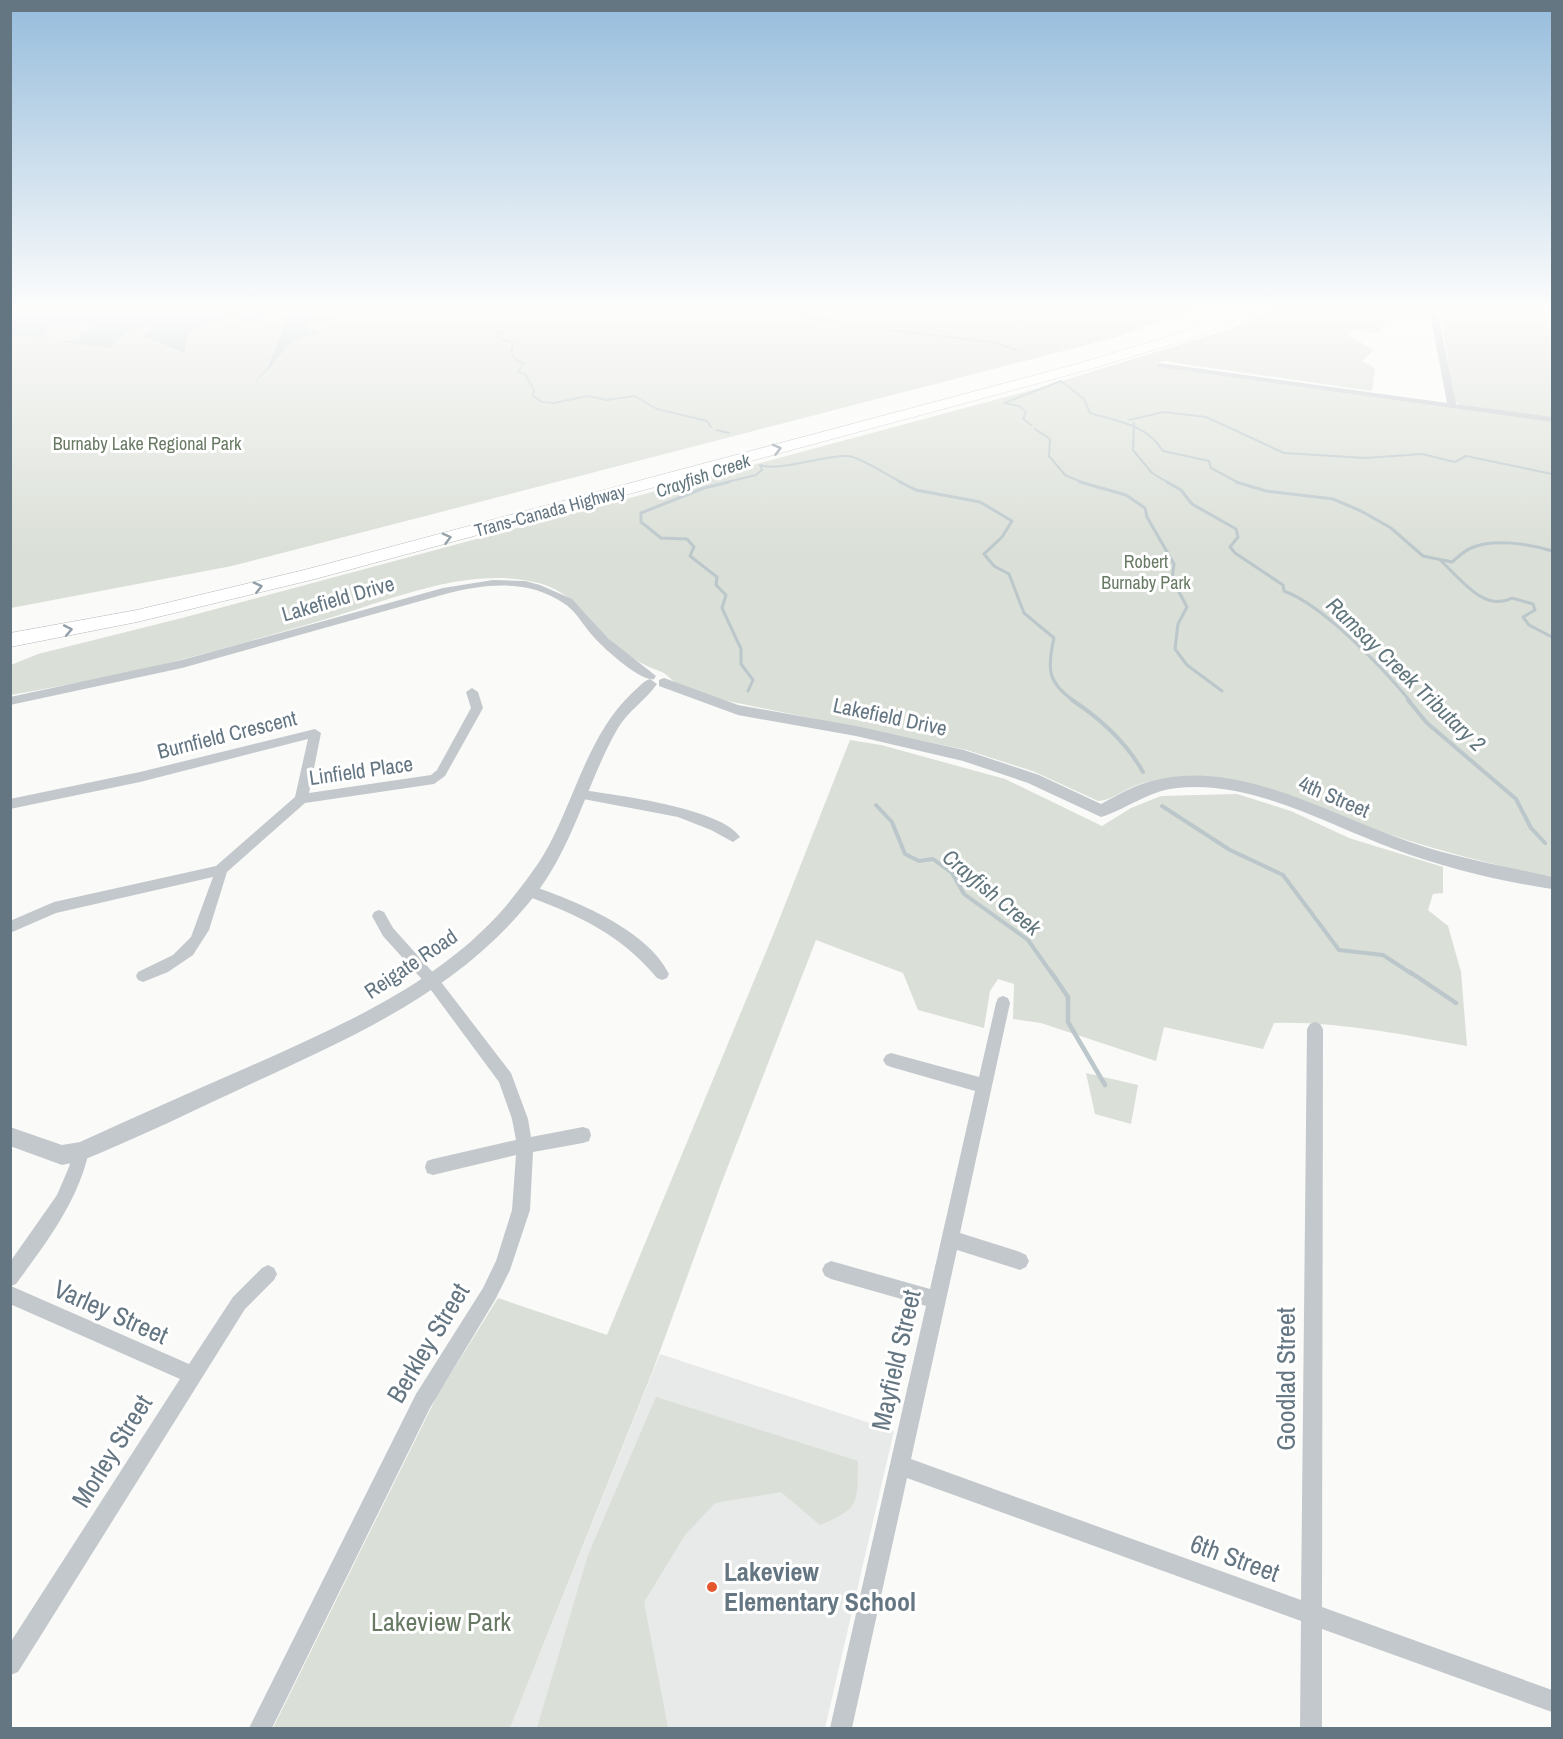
<svg xmlns="http://www.w3.org/2000/svg" width="1563" height="1739" font-family="'Archivo Narrow',sans-serif">
  <style>
    .built { fill: #e8e9e9 }
    .green { fill: #dadfd7 }
    .water { fill: #bbc7cb }
    .lines { fill: none; stroke-linecap: round; stroke-linejoin: round }
    .stream-far3 { stroke: #bbc7cb; stroke-width: 2 }
    .stream-far2 { stroke: #bbc7cb; stroke-width: 3 }
    .stream-far1 { stroke: #bbc7cb; stroke-width: 4 }
    .stream { stroke: #bbc7cb; stroke-width: 4.5 }
    .motorway-casing { stroke: #b4b9bd; stroke-width: 1 }
    .minor { fill: #c3c8cc; fill-rule: evenodd }
    .tertiary { fill: #c3c8cc; fill-rule: evenodd }
    .motorway { fill: #fff; fill-rule: evenodd }
    .oneway { stroke: #939fa8 }
    .poi-dot { fill: #e4572e; stroke: #fff; stroke-width: 2 }
    .labels { text-anchor: middle; stroke-width: 6; stroke-linejoin: round; paint-order: stroke }
    .far-park-label { font-size: 18px; fill: #687a64; stroke: #fff }
    .far-water-label { font-size: 18px; font-style: italic; fill: #60757c; stroke: #fff }
    .far-street-label { font-size: 18px; fill: #657683; stroke: #fff }
    .street-label { font-size: 21px; fill: #657683; stroke: #fff }
    .water-label { font-size: 22px; font-style: italic; fill: #60757c; stroke: #fff }
    .near-street-label { font-size: 26px; fill: #657683; stroke: #fff }
    .near-poi-label { font-size: 26px; font-weight: bold; fill: #657683; stroke: #fff; text-anchor: start }
    .near-park-label { font-size: 26px; fill: #687a64; stroke: #fff }
  </style>
  <rect width="100%" height="100%" fill="#fafaf8"/>
  <!-- built -->
  <path class="built" d="M660,1354L894,1431L825,1728H510Z"/>
  <!-- green -->
  <path class="green" d="M11,308H1199L1117,337L232,566L11,608Z
    M1276,308H1429L1431,320L1408,316L1386,321L1378,334L1355,329L1348,335L1374,350L1362,361L1375,368L1372,391L1163,361L1154,364L1552,421V878C1487,863 1423,847 1359,824C1311,807 1264,781 1212,777C1186,775 1160,777 1135,786C1123,790 1110,801 1098,801L1035,772L967,750L718,699C704,694 690,690 676,683C671,680 667,674 662,672C646,666 633,660 619,648C592,625 576,593 539,583C471,566 398,597 333,617C285,631 237,645 188,658C130,674 70,684 11,695V665L38,654L182,618L1036,389L1227,330Z
    M1440,308H1552V418L1461,405L1454,401Z
    M850,740L881,745L1005,779L1102,826L1131,808L1161,796L1237,794L1291,811L1349,838L1443,867V893L1433,894L1428,910L1448,926L1461,972L1467,1046C1403,1035 1339,1021 1274,1023L1263,1049L1164,1027L1156,1061L1041,1023L1013,1019L1014,984L998,979L990,991L984,1028L918,1010L903,973L816,940L721,1184L653,1370L510,1728H273L437,1396L498,1298L607,1335L773,935Z
    M1086,1073L1138,1085L1131,1124L1095,1114Z
    M656,1397L858,1461C857,1503 861,1508 820,1525L781,1492L715,1503L685,1535L644,1602L668,1728H537L588,1555Z"/>
  <!-- water -->
  <path class="water" d="M11,308H270L273,310L255,323L232,316L187,333L184,353L143,336L155,325C135,328 123,331 110,348L61,342L79,339L80,334L97,324L47,327L44,337L11,336Z
    M291,308H330L333,310L303,311L333,317L320,323L308,320L306,328L320,333C279,339 284,360 254,382L268,367Z"/>
  <g class="lines">
    <!-- stream-far3 -->
    <path class="stream-far3" d="M777,308L848,325L992,342L1016,350
      M1520,308L1552,316
      M508,322L512,328L498,333V337L513,343L511,352L517,361L524,363L518,372L525,374L534,390L533,396L542,402L554,403L588,396L607,400L634,396L657,409L707,421L711,427
      M1129,420L1164,412L1206,417L1284,453L1365,458L1422,454L1455,462L1466,456L1552,474
      M1134,423L1133,450L1152,473L1169,483
      M1031,425L1023,419L1026,412L1019,406L1004,403L1061,381L1084,399L1090,413C1119,422 1146,424 1163,451L1209,461L1211,468L1239,483
      M1035,429L1050,439L1049,456L1065,475L1084,483
      M717,430L729,433
      M723,483L756,475L762,470L760,465C778,472 824,455 848,456C861,457 890,477 903,483"/>
    <!-- stream-far2 -->
    <path class="stream-far2" d="M729,482L704,488L641,513V522L661,538L687,539L694,547L690,556L717,577L716,585L726,595L722,608L741,649V664L753,680L748,691
      M900,482L916,490L980,502L1012,521L1002,537L984,554L994,566L1009,574L1024,613L1054,638C1047,669 1047,682 1074,701
      M1080,482L1126,495L1145,508L1147,517L1174,564L1172,579L1187,607L1178,624L1175,649L1187,665L1222,691
      M1167,482L1181,490L1192,504L1236,529L1238,537L1230,547L1235,553L1283,585L1284,591C1323,605 1383,668 1410,701
      M1236,482L1266,491L1333,499L1361,511L1391,528L1423,556L1452,562C1458,557 1464,551 1471,548C1494,538 1529,544 1552,551
      M1440,560C1460,578 1484,613 1512,598L1533,604L1535,610L1523,617L1529,625L1552,637"/>
    <!-- stream-far1 -->
    <path class="stream-far1" d="M1072,700C1101,719 1126,742 1143,772
      M1408,700L1427,723L1516,799L1531,828L1545,843
      M876,805L892,822L905,854L919,861L933,859L952,873L964,894L1028,940L1052,974
      M1162,806L1230,850L1283,875L1339,950L1383,955L1412,974"/>
    <!-- stream -->
    <path class="stream" d="M1051,972L1068,997V1022L1105,1085
      M1410,972L1456,1003"/>
    <defs>
      <path id="motorway" d="M1243,308H1262L1190,339L1087,370L315,579L137,622L10,647V633L137,610L304,570L1077,364L1180,333Z"/>
    </defs>
    <!-- motorway casing -->
    <use href="#motorway" class="motorway-casing"/>
    <!-- minor -->
    <path class="minor" d="M1429,308H1437L1456,404L1552,417V422L1159,367L1155,365L1159,363L1447,403Z
      M493,580L525,581L540,585L572,599L609,639L656,676L654,679C640,682 601,646 592,635C585,627 579,617 572,610C566,604 559,600 553,597C521,580 482,585 449,593L182,668L10,705V697L182,660L443,588Z
      M472,688L478,692L483,708L445,776L434,784L305,803L227,872L209,930L193,955L168,972L143,982L138,980L136,976L138,972L173,955L191,937L213,877L56,913L10,933V921L54,902L216,866L295,797L308,739L140,782L10,809V799L140,772L315,729L321,733L309,793L431,775L437,770L471,708L466,692Z
      M582,790C616,795 721,808 740,837L733,842L711,830L678,817L578,798L576,795L578,792Z
      M529,885C574,900 647,929 669,974L667,978L662,980L657,978C619,933 578,915 524,895L522,891L524,887Z
      M379,910L384,912L393,928L438,978L511,1073L528,1119L531,1137L583,1127L589,1129L591,1135L589,1141L583,1143L533,1152L530,1210L510,1270L495,1300L430,1408L272,1728H249L416,1394L483,1288L496,1261L512,1210L516,1155L433,1175L427,1173L425,1167L427,1161L433,1159L516,1140L512,1119L499,1082L428,986L383,936L372,916L374,912Z
      M1003,996L1008,998L1010,1003L960,1233L1020,1252L1026,1255L1029,1261L1026,1267L1020,1270L957,1250L911,1459L1301,1600L1307,1029L1310,1024L1315,1022L1320,1024L1323,1029L1322,1607L1552,1690V1712L1322,1629V1728H1300L1301,1621L907,1478L852,1728H830L926,1306L831,1279L825,1276L822,1270L825,1264L831,1261L930,1289L975,1091L891,1067L886,1065L883,1060L886,1055L891,1053L979,1077L996,1003L998,998Z
      M81,1143L87,1145L89,1151C78,1202 46,1243 16,1284L11,1286L189,1364L233,1297L262,1268L268,1265L274,1268L277,1274L274,1280L245,1309L18,1672L10,1675V1643L180,1379L10,1304V1262L57,1195L69,1167L75,1145Z"/>
    <!-- tertiary -->
    <path class="tertiary" d="M664,678L738,705L856,726L964,750L1039,775L1101,804C1112,798 1122,792 1134,787C1226,749 1325,814 1410,842C1456,858 1505,866 1552,877V889C1500,881 1444,868 1394,849C1326,824 1252,780 1177,788C1147,791 1128,809 1101,817L1028,783L963,761L856,736L738,715L659,686V680Z
      M650,679L657,684C646,700 628,711 618,728C587,782 574,845 535,895C463,988 359,1034 255,1082C197,1109 140,1137 81,1161L62,1165L10,1146V1127L62,1145L80,1142C135,1117 190,1092 246,1068C338,1027 438,985 506,906C521,887 536,869 548,847C576,795 589,734 632,693C638,688 643,681 650,679Z"/>
    <!-- motorway -->
    <use href="#motorway" class="motorway"/>
  </g>
  <!-- one-way arrows -->
  <defs><path id="oneway-chevron" d="M-2-3.5L2.5 0L-2 3.5" fill="none" stroke-width="1.6" stroke-linecap="round" stroke-linejoin="round" transform="scale(1.5)"/></defs>
  <g class="oneway">
    <use href="#oneway-chevron" transform="translate(777 449) rotate(-15)"/>
    <use href="#oneway-chevron" transform="translate(447 538) rotate(-15)"/>
    <use href="#oneway-chevron" transform="translate(258 587) rotate(-14)"/>
    <use href="#oneway-chevron" transform="translate(68 630) rotate(-11)"/>
  </g>
  <!-- sky -->
  <linearGradient id="sky" x2="0" y2="1"><stop stop-color="#96bcdc"/><stop offset="0.56" stop-color="#fdfdfc"/><stop offset="1" stop-color="#fdfdfc" stop-opacity="0"/></linearGradient>
  <rect width="1563" height="551" fill="url(#sky)"/>
  <!-- markers -->
  <circle class="poi-dot" cx="712" cy="1587" r="6"/>
  <g class="labels">
    <!-- far-park labels -->
    <g class="far-park-label">
      <text x="147" y="450">Burnaby Lake Regional Park</text>
      <text x="1146" y="568">Robert<tspan x="1146" dy="21">Burnaby Park</tspan></text>
    </g>
    <!-- far-water labels -->
    <g class="far-water-label">
      <text transform="translate(703 476) rotate(-19)" y="6">Crayfish Creek</text>
    </g>
    <!-- far-street labels -->
    <g class="far-street-label">
      <text transform="translate(550 511) rotate(-15)" y="6">Trans-Canada Highway</text>
    </g>
    <!-- street labels -->
    <g class="street-label">
      <text transform="translate(338 599) rotate(-16)" y="7">Lakefield Drive</text>
      <text transform="translate(890 717) rotate(12)" y="7">Lakefield Drive</text>
      <text transform="translate(227 735) rotate(-14)" y="7">Burnfield Crescent</text>
      <text transform="translate(361 771) rotate(-8)" y="7">Linfield Place</text>
      <text transform="translate(1334 797) rotate(23)" y="7">4th Street</text>
      <text transform="translate(411 964) rotate(-34)" y="7">Reigate Road</text>
    </g>
    <!-- water labels -->
    <g class="water-label">
      <text transform="translate(1406 674) rotate(44)" y="8">Ramsay Creek Tributary 2</text>
      <text transform="translate(992 892) rotate(40)" y="8">Crayfish Creek</text>
    </g>
    <!-- near-street labels -->
    <g class="near-street-label">
      <text transform="translate(111 1312) rotate(24)" y="9">Varley Street</text>
      <text transform="translate(428 1343) rotate(-59)" y="9">Berkley Street</text>
      <text transform="translate(896 1360) rotate(-77)" y="9">Mayfield Street</text>
      <text transform="translate(1286 1379) rotate(-90)" y="9">Goodlad Street</text>
      <text transform="translate(112 1451) rotate(-58)" y="9">Morley Street</text>
      <text transform="translate(1235 1558) rotate(20)" y="9">6th Street</text>
    </g>
    <!-- near-poi labels -->
    <g class="near-poi-label">
      <text x="724" y="1581">Lakeview<tspan x="724" dy="30">Elementary School</tspan></text>
    </g>
    <!-- near-park labels -->
    <g class="near-park-label">
      <text x="441" y="1631">Lakeview Park</text>
    </g>
  </g>
  <!-- border -->
  <rect width="1563" height="1739" fill="none" stroke="#657683" stroke-width="24"/>
</svg>
